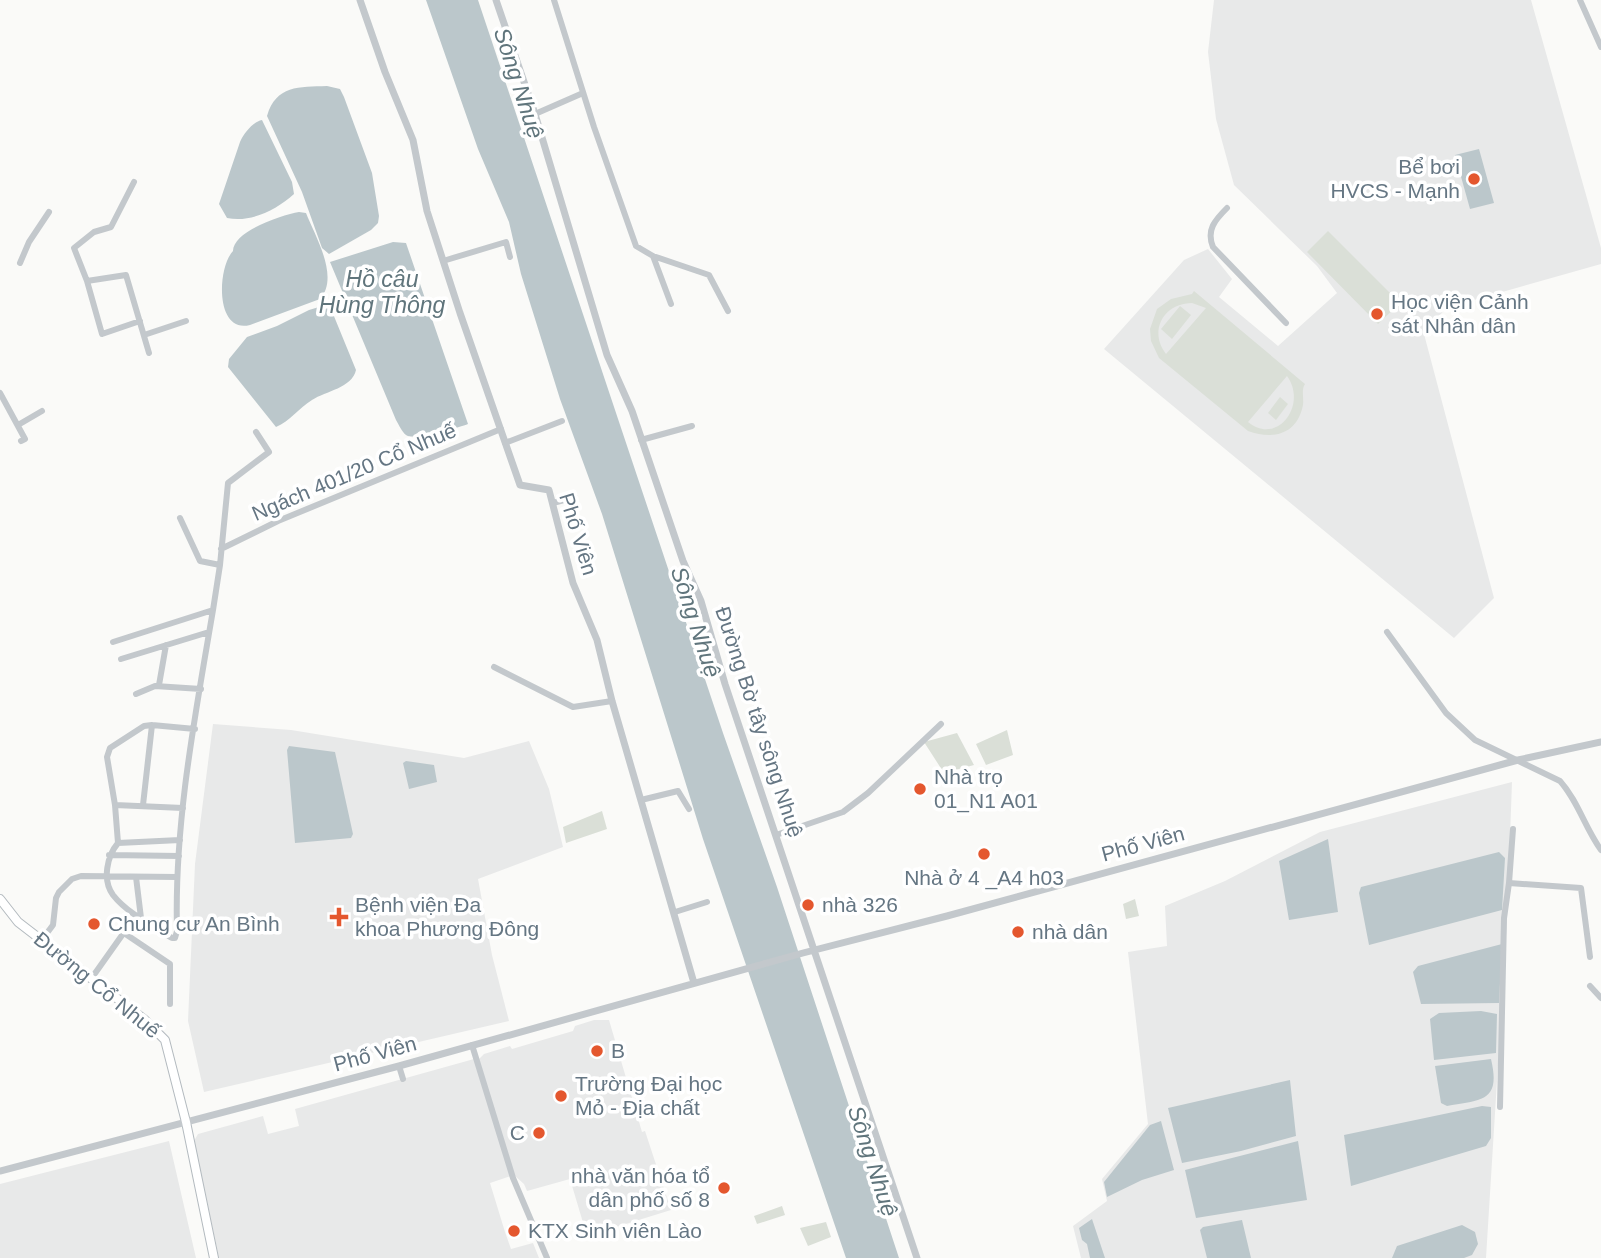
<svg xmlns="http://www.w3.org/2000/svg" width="1601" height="1258" font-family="Arial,sans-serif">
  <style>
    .built { fill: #e8e9e9 }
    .green { fill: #dadfd7; fill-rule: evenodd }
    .water { fill: #bbc7cb }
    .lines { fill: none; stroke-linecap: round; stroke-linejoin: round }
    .secondary-casing { stroke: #b3babf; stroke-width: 10 }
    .minor { stroke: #c3c8cc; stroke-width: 6 }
    .tertiary { stroke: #c3c8cc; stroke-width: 7 }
    .secondary { stroke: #fff; stroke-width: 8 }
    .poi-dot { fill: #e4572e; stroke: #fff; stroke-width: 2.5 }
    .labels { text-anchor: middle; stroke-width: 7; stroke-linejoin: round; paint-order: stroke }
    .poi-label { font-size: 21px; fill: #657683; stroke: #fff; text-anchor: start }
    .street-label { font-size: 21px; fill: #657683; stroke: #fff }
    .water-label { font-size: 23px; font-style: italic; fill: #60757c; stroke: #fff }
  </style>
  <rect width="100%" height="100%" fill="#fafaf8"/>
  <!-- built -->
  <path class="built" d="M1214,0H1531L1601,248V264L1446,308L1424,334L1494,598L1454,638L1104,349L1184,260L1208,249L1232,279L1219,297L1278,346L1337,293L1317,266L1234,185L1216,119L1208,52Z
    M213,724L291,730L464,758L529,741L549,789L563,847L478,879L492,955L509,1021L204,1092L188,1021L195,864Z
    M1512,782L1507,920L1486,1258H1081L1073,1226L1107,1201L1102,1179L1148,1124L1128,952L1167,946L1165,906L1225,881L1320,832Z
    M594,1020H609L642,1132L645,1131L671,1210L587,1236L570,1179L527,1191L524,1184L514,1175L479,1059L484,1054L510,1046L512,1049L573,1031L575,1026Z
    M474,1059L511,1176L490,1183L505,1232L511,1249L533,1243L539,1258H219L194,1141L198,1134L263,1116L268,1134L299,1126L295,1109Z
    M169,1141L196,1258H0V1184Z"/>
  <!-- green -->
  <path class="green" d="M1328,231L1400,303L1378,324L1307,252Z
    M1194,291L1305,384C1301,390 1304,397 1303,405C1297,435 1273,440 1248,431L1159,358L1151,341L1150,329L1157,309L1171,299L1192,294ZM1192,303L1206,308L1166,354C1148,331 1164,303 1192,303ZM1287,376C1308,405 1277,446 1248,422Z
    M1180,306L1191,315L1172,339L1161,329Z
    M1280,397L1288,404L1276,420L1268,413Z
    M1007,730L1013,755L986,765L976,744Z
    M957,733L974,765L944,773L924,742Z
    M602,811L607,829L566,843L563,827Z
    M1135,899L1139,916L1126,919L1123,904Z
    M782,1206L785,1215L757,1224L754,1216Z
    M826,1222L831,1237L808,1246L800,1228Z"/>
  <!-- water -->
  <path class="water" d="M426,0H478L723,733L777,887L899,1258H846L703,839L602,514L560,399L521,274L509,222L478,149Z
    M327,86L340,89L344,97L372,173L379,216L378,223L371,230L329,254L322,248L302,192L267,116C276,85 299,87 327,86Z
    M262,120L292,182L294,194C276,210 251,223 227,218L219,204L240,142C244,133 253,122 262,120Z
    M1479,149L1494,203L1470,209L1455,155Z
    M299,212L306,213C315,236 340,277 320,299L250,325C215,334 217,268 233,251C233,231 282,215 299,212Z
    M393,242L406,243L468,424C458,428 414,441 406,435C402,432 399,425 396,420L330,262Z
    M329,304L356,370C352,388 326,391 312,400C299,408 290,421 276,427L228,367L229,359L247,337L277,326L309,310Z
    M289,746L335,752L353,834L351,838L295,843L287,750Z
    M406,761L434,765L437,782L409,789L403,763Z
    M1328,839L1338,912L1289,920L1279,861Z
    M1499,852L1505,858L1502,910L1369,945L1359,893L1361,887Z
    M1502,944L1499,1003L1421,1004L1413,972L1418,966Z
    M1481,1011L1497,1014L1496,1053L1434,1060L1430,1019L1439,1013Z
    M1491,1059C1501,1102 1482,1100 1447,1106L1441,1103L1435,1066Z
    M1290,1080L1296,1136L1241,1151L1182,1163L1168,1108Z
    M1482,1106L1491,1107V1138L1486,1146L1351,1186L1344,1135Z
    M1161,1121L1174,1170L1142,1180L1107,1197L1104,1182L1150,1125Z
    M1298,1141L1307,1200L1196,1218L1185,1170Z
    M1092,1219L1105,1258H1090L1087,1244L1082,1240L1079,1228Z
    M1242,1220L1251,1258H1207L1200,1230L1203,1227Z
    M1462,1225L1475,1232L1478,1244L1472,1255L1464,1258H1392L1397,1246Z"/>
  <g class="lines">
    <defs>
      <path id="secondary" d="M0,899L18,922L145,1020L165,1040L186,1122L214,1258"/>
    </defs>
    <!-- secondary casing -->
    <use href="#secondary" class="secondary-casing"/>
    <!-- minor -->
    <path class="minor" d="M554,0L594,127L636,246L653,256L709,275L728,311
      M1580,0L1601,47
      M535,114L583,93
      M134,182L111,227L94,232L74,248L87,281L126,275L149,353
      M1227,208C1215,220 1206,230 1213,247L1286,323
      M653,256L671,304
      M443,261L506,242L510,257
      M20,263L29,242L49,212
      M87,281L102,334L140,321
      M144,335L186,321
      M0,393L25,439L21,441
      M18,425L42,411
      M641,440L692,426
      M505,443L562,421
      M553,503L575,497
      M180,518L200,561L220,565
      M221,549L278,521L501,429
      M1387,632L1446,713L1475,740L1560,781C1578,801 1585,828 1601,850
      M113,642L213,610L220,565L228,483L269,452L256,432
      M121,659L209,632
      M494,667L573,707L612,701
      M159,685L166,645
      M136,694L155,686L201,689
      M195,729L152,725L144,726L110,748L107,757L115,805L118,843C107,856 102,880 113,895C127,913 153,926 172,938H175L177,931C174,824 195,716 213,610
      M641,800L678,791L689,809
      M115,805L183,808
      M143,805L152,725
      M776,835L843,812L868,793L941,724
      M118,843L180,840
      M109,855L179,856
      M136,877L141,918
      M1509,883L1581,888L1590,957
      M675,912L707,902
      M124,933L170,964V1004
      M41,941L53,925L56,898L59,892L72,879L81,876L177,877
      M91,979L125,931
      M1590,986L1601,998
      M472,1045L513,1178L547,1258
      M399,1066L403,1079
      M1500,1107L1504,918L1509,883L1513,829"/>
    <!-- tertiary -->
    <path class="tertiary" d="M360,0L385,72L413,140L427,211L460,313L520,485L549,490L573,583L597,640L612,701L694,983
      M496,0L535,114L607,355L632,411L683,561L701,601L725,684L917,1258
      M0,1171L399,1066L803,953L947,916L1518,760L1601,742"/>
    <!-- secondary -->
    <use href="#secondary" class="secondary"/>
  </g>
  <!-- markers -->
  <g class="poi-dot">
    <circle cx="1474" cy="179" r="7"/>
    <circle cx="1377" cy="314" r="7"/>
    <circle cx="920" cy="789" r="7"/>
    <circle cx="984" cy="854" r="7"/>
    <circle cx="808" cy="905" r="7"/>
    <path d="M335.5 906.5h7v7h7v7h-7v7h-7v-7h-7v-7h7z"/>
    <circle cx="94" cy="924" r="7"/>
    <circle cx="1018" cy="932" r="7"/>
    <circle cx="597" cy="1051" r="7"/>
    <circle cx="561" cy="1096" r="7"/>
    <circle cx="539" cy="1133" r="7"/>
    <circle cx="724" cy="1188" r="7"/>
    <circle cx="514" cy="1231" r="7"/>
  </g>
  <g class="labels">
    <!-- poi labels -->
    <g class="poi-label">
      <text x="1460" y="174" text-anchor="end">Bể bơi<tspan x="1460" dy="24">HVCS - Mạnh</tspan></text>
      <text x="1391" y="309">Học viện Cảnh<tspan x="1391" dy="24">sát Nhân dân</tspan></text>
      <text x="934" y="784">Nhà trọ<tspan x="934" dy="24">01_N1 A01</tspan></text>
      <text x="984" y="885" text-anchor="middle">Nhà ở 4 _A4 h03</text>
      <text x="355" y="912">Bệnh viện Đa<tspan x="355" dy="24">khoa Phương Đông</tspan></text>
      <text x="822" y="912">nhà 326</text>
      <text x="108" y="931">Chung cư An Bình</text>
      <text x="1032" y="939">nhà dân</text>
      <text x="611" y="1058">B</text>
      <text x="575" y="1091">Trường Đại học<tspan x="575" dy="24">Mỏ - Địa chất</tspan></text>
      <text x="525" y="1140" text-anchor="end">C</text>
      <text x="710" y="1183" text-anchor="end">nhà văn hóa tổ<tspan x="710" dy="24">dân phố số 8</tspan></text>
      <text x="528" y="1238">KTX Sinh viên Lào</text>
    </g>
    <!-- street labels -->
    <g class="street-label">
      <text transform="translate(354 472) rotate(-23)" y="7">Ngách 401/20 Cổ Nhuế</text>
      <text transform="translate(578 534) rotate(73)" y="7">Phố Viên</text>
      <text transform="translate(759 722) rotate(72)" y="7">Đường Bờ tây sông Nhuệ</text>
      <text transform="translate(1143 844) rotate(-15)" y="7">Phố Viên</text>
      <text transform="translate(97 985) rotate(39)" y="7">Đường Cổ Nhuế</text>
      <text transform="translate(375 1054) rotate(-15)" y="7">Phố Viên</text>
    </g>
    <!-- water labels -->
    <g class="water-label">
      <text transform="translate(519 83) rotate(72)" y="8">Sông Nhuệ</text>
      <text x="382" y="287">Hồ câu<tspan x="382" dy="26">Hùng Thông</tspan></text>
      <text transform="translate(696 622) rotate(72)" y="8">Sông Nhuệ</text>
      <text transform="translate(873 1161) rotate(72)" y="8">Sông Nhuệ</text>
    </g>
  </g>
</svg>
